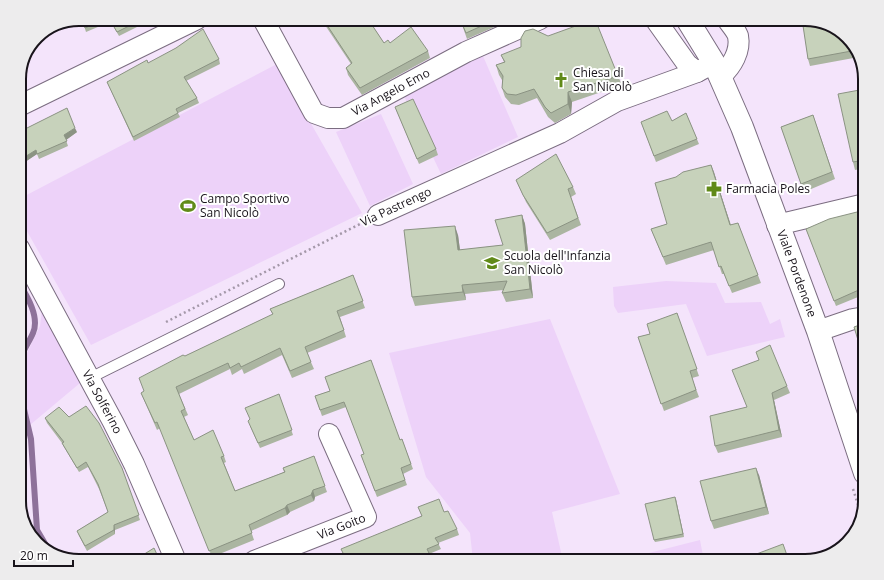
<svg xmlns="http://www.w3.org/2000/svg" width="884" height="580" font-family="'Open Sans',sans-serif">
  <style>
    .green { fill: #edd2f9 }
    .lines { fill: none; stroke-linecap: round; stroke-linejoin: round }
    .stream { stroke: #8e729a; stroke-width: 6 }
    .lane-casing { stroke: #7b6d81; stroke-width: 12 }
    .street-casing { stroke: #7b6d81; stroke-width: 22 }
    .secondary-casing { stroke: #7b6d81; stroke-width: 24 }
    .path { stroke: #a498a9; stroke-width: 2.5; stroke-dasharray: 2 3; stroke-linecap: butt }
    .lane { stroke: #fff; stroke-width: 10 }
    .street { stroke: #fff; stroke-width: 20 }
    .secondary { stroke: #fff; stroke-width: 22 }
    .wall { fill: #abb5a1 }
    .shaded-wall { fill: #8b9383 }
    .building { fill: #c7d2bb; stroke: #8b9383 }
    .labels { text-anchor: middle; stroke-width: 4; stroke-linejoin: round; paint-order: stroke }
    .poi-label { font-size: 12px; fill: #19141b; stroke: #fff; text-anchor: start }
    .street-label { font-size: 12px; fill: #19141b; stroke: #fff }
    .rim { fill: none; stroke: #19141b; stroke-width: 2 }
  </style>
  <rect width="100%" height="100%" fill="#f4e4fb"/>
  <!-- green -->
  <path class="green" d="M483,56L518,137L441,174L403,94Z
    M277,64L362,213L91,345L19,217V199Z
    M381,114L413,184L370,206L336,132Z
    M666,281L716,283L725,303L761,302L770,324L780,319L785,337L707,356L686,304L618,313L614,306L613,287Z
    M42,310L80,383L30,425L21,377L23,361L40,326Z
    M550,319L620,494L552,512L563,561H473L470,533L426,477L389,353Z
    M700,540L704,561H642L641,555Z"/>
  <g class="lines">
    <!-- stream -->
    <path class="stream" d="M19,283C27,296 40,317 33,333C28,345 20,353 19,366
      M19,388L31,439L37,530L50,552"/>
    <defs>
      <path id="lane" d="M90,378L279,284"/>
      <g id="street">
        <path id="s1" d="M263,19L314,113L328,118H343L466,52L540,19"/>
        <path d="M655,19L687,64L697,72"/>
        <path d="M721,76C732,66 741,51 738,36C736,30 730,24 727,19"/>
        <path d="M19,106L197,19"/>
        <path d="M378,215L560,133L617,101L697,72L714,63"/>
        <path d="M777,225L865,204"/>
        <path id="s2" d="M19,248L113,422L134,464L176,561"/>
        <path d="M818,331L853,319L865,317"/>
        <path id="s3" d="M254,561L366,517L329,434"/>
      </g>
      <g id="secondary">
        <path id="s4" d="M687,19L714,63L742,127L818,331L865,473"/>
      </g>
    </defs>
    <!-- lane casing -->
    <use href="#lane" class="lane-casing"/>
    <!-- street casing -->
    <use href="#street" class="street-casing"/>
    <!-- secondary casing -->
    <use href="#secondary" class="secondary-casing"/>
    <!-- path -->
    <path class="path" d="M166,322L362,223
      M853,489L861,514"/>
    <!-- lane -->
    <use href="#lane" class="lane"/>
    <!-- street -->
    <use href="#street" class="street"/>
    <!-- secondary -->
    <use href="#secondary" class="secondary"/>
  </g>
  <!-- wall -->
  <path class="wall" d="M82,19H153L119,36L112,24L106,26L105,24L86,32Z
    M321,19H368L384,43L428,51L430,58L362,95L348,75L346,68L351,64Z
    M427,19H441L432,26Z
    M460,19H497L499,25L467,39Z
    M798,19H805L857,49L859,57L810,66L808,59L803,23L800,24Z
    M501,55L618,76L622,85L572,102L571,114L555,123L548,117L537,98L519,105L511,104L505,97L502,88V80L499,75L496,65L504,62Z
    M219,59L220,64L186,81L197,98L199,103L178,113L180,117L134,141L107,82L148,63Z
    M19,83L21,88L19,89Z
    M865,89V168L855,170L853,162Z
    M395,107L436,149L438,155L419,164Z
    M686,113L699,144L656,162L641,122L672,121Z
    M813,115L835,179L804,192L781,127Z
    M19,132H77L66,140L68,146L39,159L37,154L25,162L22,158L19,160Z
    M711,165L731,225L738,223L761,283L732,293L724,274H722L714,250L666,265L651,229L667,224L676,177Z
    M516,180L573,187L576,194L571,197L581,225L550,240L526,202Z
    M865,210V282L860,284L863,295L836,306L806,229Z
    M522,215L525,224L533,298L506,302L502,293L503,290L465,294L466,300L415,306L412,297L458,235L460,250L503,245Z
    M353,275L365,308L340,317L346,337L307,353L314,369L292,378L282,355L244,374L242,369L232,375L230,369L179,394L188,415L184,417L194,440L224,456L226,462L224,463L235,491L284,472L283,468L314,456L327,492L315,497L314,501L290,512L287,515L251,531L254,540L212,557L160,428L157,430L141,393L144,391L185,356L273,315L270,309Z
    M677,313L699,376L692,378L699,397L664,411L638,337L650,334Z
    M759,360L787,386L790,393L774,400L782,437L718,453L715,446L747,407Z
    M330,391L400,440L402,439L413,469L403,474L407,485L377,497L361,455L364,454L346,407L322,416L315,396Z
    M279,394L293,435L260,448L250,426Z
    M69,417L122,468L140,520L115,530V534L87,551L79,536L77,531L108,512L99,489L88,467L79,472L64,447L62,443L47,423L45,418Z
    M759,475L769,514L714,529L711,521Z
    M675,497L684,537L655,542L654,540Z
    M418,507L444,512L457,529L459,535L438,543L441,549L429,554L431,559L425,561H324L343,553L422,516Z"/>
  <!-- shaded-wall -->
  <path class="shaded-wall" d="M430,19H441L432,26Z
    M568,92L572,102L571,114L568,104Z
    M75,128L77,132L66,140L64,135Z
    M36,150L37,154L25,162L23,158Z
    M711,165L714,172L733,233L730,225Z
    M522,215L525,224L533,298L530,289Z
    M455,226L458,235L461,258L458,250Z
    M462,285L465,294L466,300L463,292Z
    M772,393L774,400L782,437L779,430Z
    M756,468L759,475L769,514L766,507Z
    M313,490L315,497L314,501L311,495Z
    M675,497L676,499L684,537L683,534Z
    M287,505L290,512L287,515L285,508Z
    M114,525L115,530V534L114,530Z"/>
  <!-- building -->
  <path class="building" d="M82,19H143L117,32L110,20L105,22L103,20L85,28Z
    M323,19H368L384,43L388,40L390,43L411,27L428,51L360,88L346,68L352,63Z
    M460,19H497L466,33Z
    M595,19L618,76L568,92V104L551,113L545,107L534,89L516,95L507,94L502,88L503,76L496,65L505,62L501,55L521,47V38L525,31L533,29L548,36Z
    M802,19H805L838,29L857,49V50L808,59Z
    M203,29L219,59L184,77L197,98L176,109L178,113L133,137L107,82L147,60L148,63L176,48Z
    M865,89V160L853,162L838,94Z
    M413,99L436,149L417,159L395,107Z
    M67,108L75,128L64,135L67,141L37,154L36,150L23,158L21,154L19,155V132Z
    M667,111L672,121L686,113L697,139L654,156L641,122Z
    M813,115L832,172L801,184L781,127Z
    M556,154L573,187L568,189L578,218L547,233L523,195L516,180Z
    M711,165L730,225L738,223L758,275L729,286L721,266L719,267L711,242L663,257L651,229L667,224L655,183L676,177L683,172Z
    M865,210V228L863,229L865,234V243L863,244L865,252V276L858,279L861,289L834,301L806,229L829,219Z
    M522,215L530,289L502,293L507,281L462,285L463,292L412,297L404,230L455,226L458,250L503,245L495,220Z
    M353,275L363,301L337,311L344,330L305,347L311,362L290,371L280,348L241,367L239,363L230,368L228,363L176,387L185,409L181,411L194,440L213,430L224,456L221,457L235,491L285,472L283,468L314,456L325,486L313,490L311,495L287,505L285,508L249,525L252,533L209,551L157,422L155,423L141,393L144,391L139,378L183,355L185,356L273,314L270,309Z
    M677,313L697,369L690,371L696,390L661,404L638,337L650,334L647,324Z
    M865,323V363L854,327Z
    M770,345L787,386L772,393L779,430L715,446L710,416L747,407L732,370L759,360L756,352Z
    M371,360L400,440L402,439L411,464L401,468L405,480L375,491L361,455L364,454L344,402L320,410L315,396L330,391L325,377Z
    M279,394L292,430L258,443L248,421L250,419L245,408Z
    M86,406L99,423L122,468L139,515L114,525V530L85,546L77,531L108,512L98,484L86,462L77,468L62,443L64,442L45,418L59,407L69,417Z
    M756,468L766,507L711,521L700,481Z
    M675,497L683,534L654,540L645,504Z
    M439,499L444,512L448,511L457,529L435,538L439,544L427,549L429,553L408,561H324L343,553L341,549L422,516L418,507Z
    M783,544L789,561H738Z
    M154,548L160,561H120L135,554L138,558Z"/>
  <!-- icons -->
  <defs>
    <symbol id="church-bare" viewBox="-9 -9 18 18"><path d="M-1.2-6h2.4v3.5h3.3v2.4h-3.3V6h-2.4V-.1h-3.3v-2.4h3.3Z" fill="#618a18" stroke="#fff" stroke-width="2.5" paint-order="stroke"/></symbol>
    <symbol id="pharmacy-bare" viewBox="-9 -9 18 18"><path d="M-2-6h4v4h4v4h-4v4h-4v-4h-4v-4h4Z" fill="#618a18" stroke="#fff" stroke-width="2.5" paint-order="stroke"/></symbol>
    <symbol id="stadium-bare" viewBox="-9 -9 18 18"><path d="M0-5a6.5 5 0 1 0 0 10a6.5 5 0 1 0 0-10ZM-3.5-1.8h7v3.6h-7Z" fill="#618a18" stroke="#fff" stroke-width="2.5" paint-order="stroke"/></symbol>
    <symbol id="school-bare" viewBox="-9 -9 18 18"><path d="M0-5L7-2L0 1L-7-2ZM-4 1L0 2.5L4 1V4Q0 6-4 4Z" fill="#618a18" stroke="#fff" stroke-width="2.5" paint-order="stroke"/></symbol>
  </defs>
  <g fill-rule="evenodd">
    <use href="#church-bare" x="550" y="69" width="22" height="22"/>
    <use href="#pharmacy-bare" x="703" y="178" width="22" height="22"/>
    <use href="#stadium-bare" x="177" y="195" width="22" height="22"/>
    <use href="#school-bare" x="481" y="252" width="22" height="22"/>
  </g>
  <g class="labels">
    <!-- poi labels -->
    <g class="poi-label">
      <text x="573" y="77">Chiesa di<tspan x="573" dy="14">San Nicolò</tspan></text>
      <text x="726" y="193">Farmacia Poles</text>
      <text x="200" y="203">Campo Sportivo<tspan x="200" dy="14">San Nicolò</tspan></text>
      <text x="504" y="260">Scuola dell'Infanzia<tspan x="504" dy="14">San Nicolò</tspan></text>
    </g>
    <!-- street labels -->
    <g class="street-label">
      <text dy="4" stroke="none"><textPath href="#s1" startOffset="191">Via Angelo Emo</textPath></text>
      <text transform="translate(396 207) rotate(-25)" y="4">Via Pastrengo</text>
      <text dy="4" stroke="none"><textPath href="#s4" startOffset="278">Viale Pordenone</textPath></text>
      <text dy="4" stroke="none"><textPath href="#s2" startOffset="175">Via Solferino</textPath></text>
      <text dy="4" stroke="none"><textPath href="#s3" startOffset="94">Via Goito</textPath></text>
    </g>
  </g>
  <!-- crop -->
  <path d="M0 0H884V580H0ZM79 26H805A53 53 0 0 1 858 79V501A53 53 0 0 1 805 554H79A53 53 0 0 1 26 501V79A53 53 0 0 1 79 26Z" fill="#edeced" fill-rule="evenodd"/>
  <path class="rim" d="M79 26H805A53 53 0 0 1 858 79V501A53 53 0 0 1 805 554H79A53 53 0 0 1 26 501V79A53 53 0 0 1 79 26Z"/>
  <!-- scale -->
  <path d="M14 560v6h59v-6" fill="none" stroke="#19141b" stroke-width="2"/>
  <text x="20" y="560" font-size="12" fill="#19141b" stroke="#ffffff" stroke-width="3" paint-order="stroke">20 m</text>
</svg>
